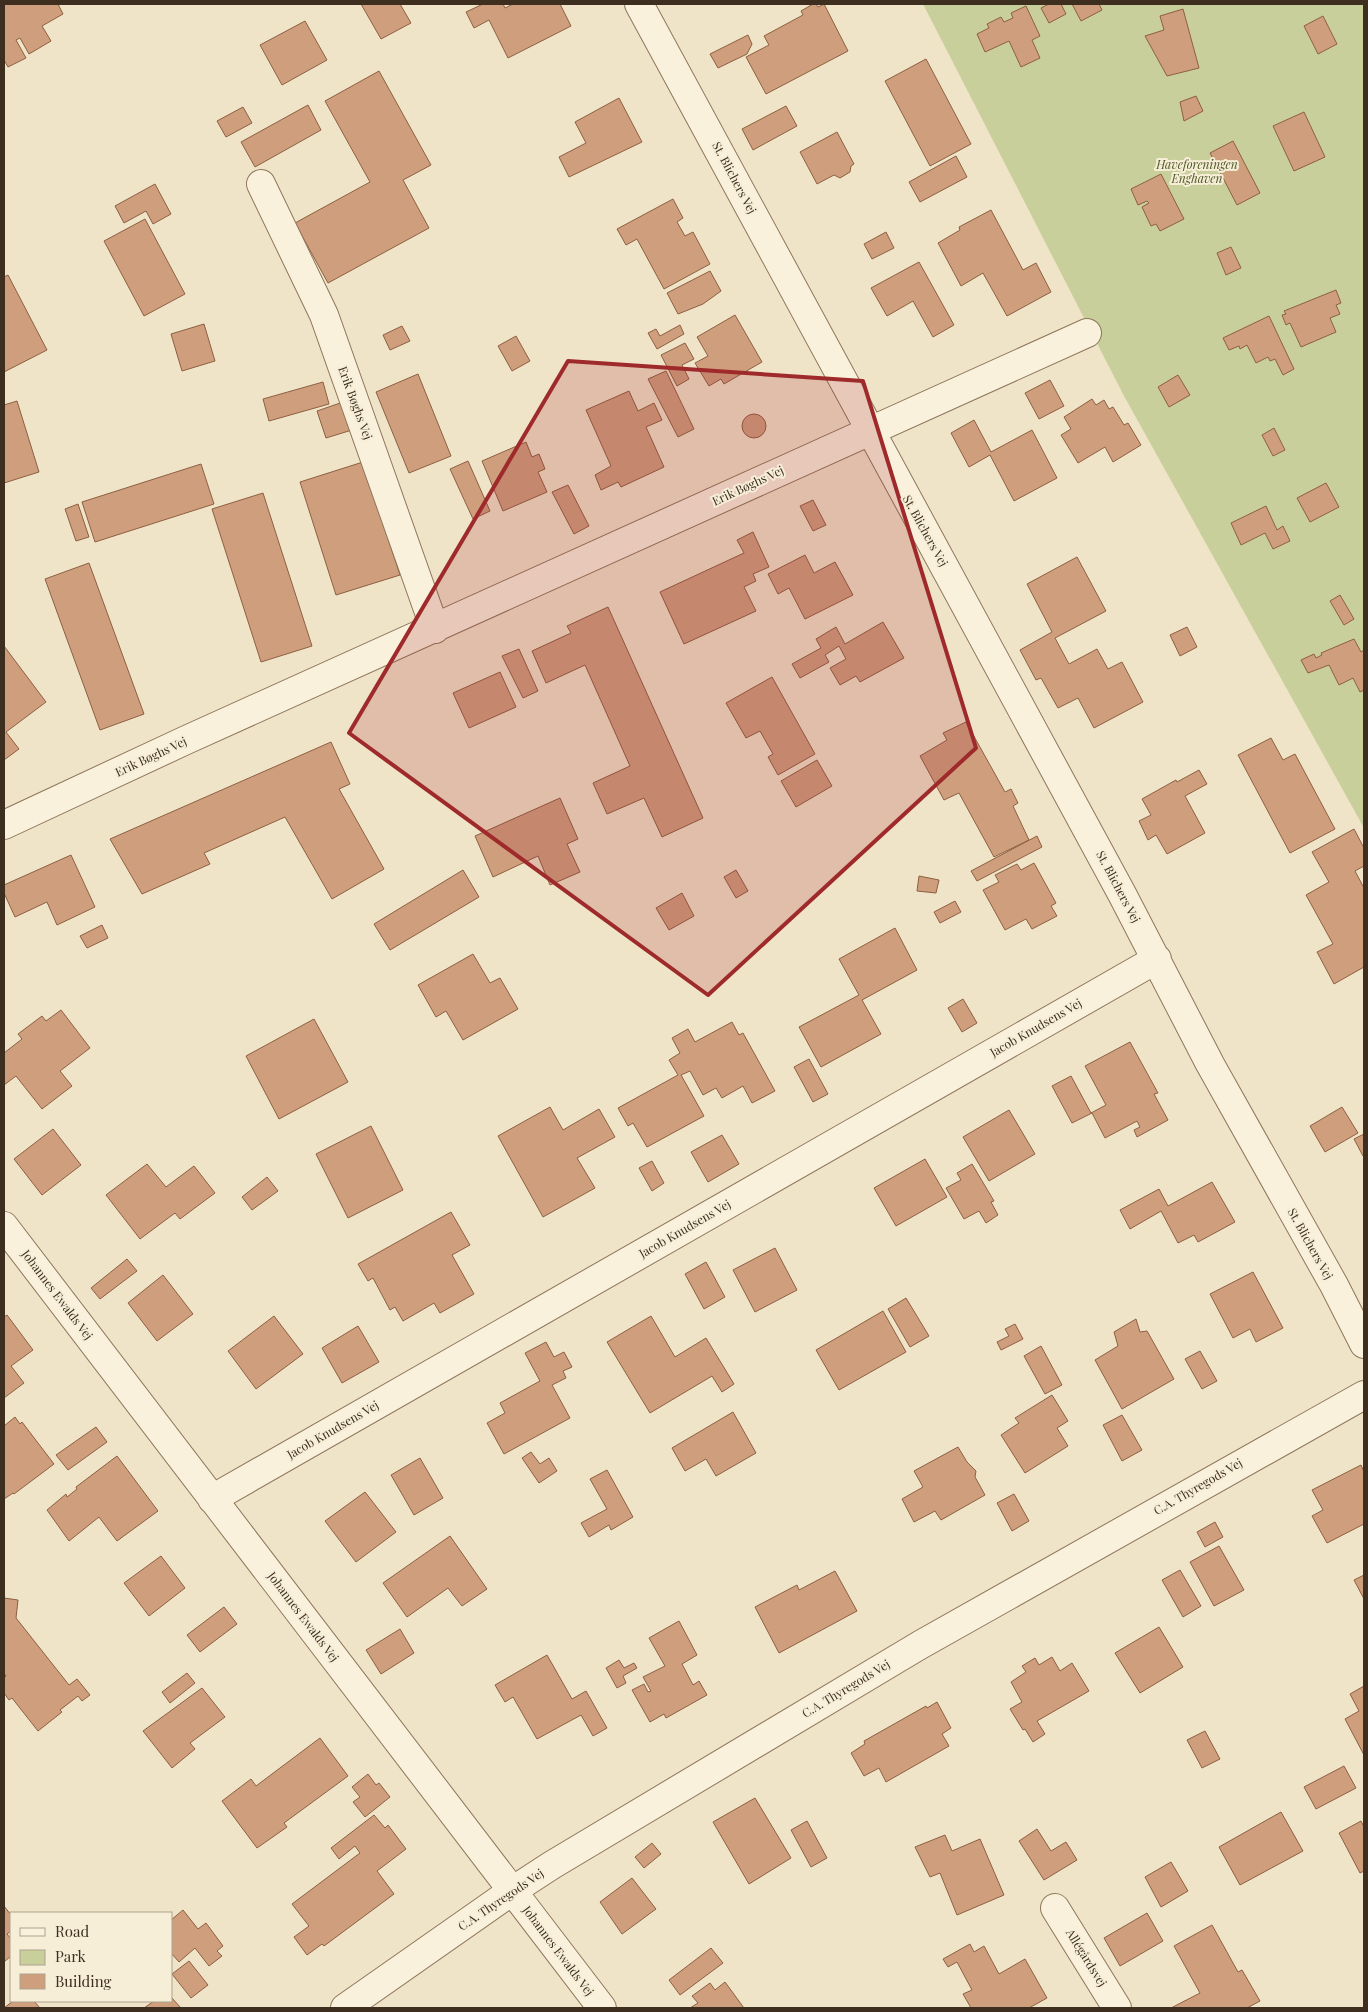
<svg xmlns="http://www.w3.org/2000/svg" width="1368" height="2012" font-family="'Playfair Display',serif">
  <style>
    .green { fill: #c9cf9b }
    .building { fill: #cf9f7d; stroke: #8d5f41 }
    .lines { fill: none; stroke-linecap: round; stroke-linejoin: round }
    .minor-casing { stroke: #8d765c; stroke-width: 30 }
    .minor { stroke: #faf1dc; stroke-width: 28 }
    .marked { fill: #9e2a2b; fill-opacity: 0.2; stroke: #9e2a2b; stroke-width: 4; stroke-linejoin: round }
    .labels { text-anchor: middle; stroke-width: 4; stroke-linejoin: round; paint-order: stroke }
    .park-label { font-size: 12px; font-style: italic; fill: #4d5a26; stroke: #f7eed8 }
    .street-label { font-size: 12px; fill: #3d2e20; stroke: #f7eed8 }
  </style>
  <rect width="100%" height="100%" fill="#f0e4c8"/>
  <!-- green -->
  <path class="green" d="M923,4H1364V828L1124,396Z"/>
  <!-- building -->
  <path class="building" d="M4,4H58L63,14L42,26L51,41L29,54L20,38L16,40L26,58L8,67L4,60Z
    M361,4H400L411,23L381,39Z
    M483,4H503L505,8L513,4H560L571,26L508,58L489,20L474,28L466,12Z
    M813,4H816L818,7L824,4L848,51L766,94L746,57L769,45L764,36L803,15L801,11Z
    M1049,4H1061L1066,14L1049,23L1041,8Z
    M1072,4H1099L1102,10L1081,21Z
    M1026,6L1040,36L1032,40L1040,58L1021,67L1009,41L985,52L977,34L989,28L987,24L1001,17L1004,22L1013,18L1011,13Z
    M1183,9L1199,68L1167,76L1145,36L1164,30L1160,16Z
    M1323,16L1337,44L1318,54L1304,26Z
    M305,21L327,60L282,85L260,45Z
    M748,35L752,44L747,54L718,68L710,54Z
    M926,59L971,144L930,166L885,81Z
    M379,71L431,165L403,180L429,228L328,283L295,223L370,182L325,101Z
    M1196,96L1203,111L1184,121L1180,102Z
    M619,98L642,142L569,177L559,157L586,143L575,122Z
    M308,105L321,130L255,167L241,142Z
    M786,106L797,126L753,150L742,129Z
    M243,107L252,123L226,137L217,121Z
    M1304,112L1325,157L1294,171L1273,126Z
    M837,132L854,164L851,166L850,172L840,178L834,175L817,184L800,152Z
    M1233,141L1260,193L1237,205L1210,153Z
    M956,156L967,177L920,202L909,182Z
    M1161,174L1184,219L1160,231L1156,224L1151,226L1142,207L1149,203L1147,201L1138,205L1131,189Z
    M155,184L171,214L153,224L146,211L124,223L115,206Z
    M673,199L683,218L677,222L685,236L693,232L710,264L664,289L637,239L626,245L617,229Z
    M991,210L1023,270L1036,263L1051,292L1007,316L983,273L961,286L938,243L960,230L959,227Z
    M145,219L185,294L144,316L104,241Z
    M886,232L894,248L872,259L864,244Z
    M1231,247L1241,268L1226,275L1217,253Z
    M919,262L954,325L933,337L913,301L887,316L871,288Z
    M710,271L721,291L703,304L678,314L667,293Z
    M8,275L47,350L4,372V277Z
    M1336,290L1341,303L1336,305L1340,314L1330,318L1336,332L1301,347L1290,323L1286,325L1282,315L1286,314L1284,311Z
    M735,315L762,362L724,384L721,379L709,386L695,363L708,356L697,337Z
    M1269,316L1294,369L1283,375L1275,359L1270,361L1268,357L1256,363L1247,345L1240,349L1239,346L1229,350L1223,338Z
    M204,324L215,361L182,371L171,334Z
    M680,325L684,334L657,349L648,333L656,329L660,336Z
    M402,326L410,341L390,350L383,335Z
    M516,336L530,361L512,371L498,346Z
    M685,343L694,359L682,365L689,379L677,386L661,355Z
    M666,371L694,429L678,437L648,379Z
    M418,374L451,456L409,473L376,392Z
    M1178,375L1190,395L1169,407L1158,387Z
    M1050,380L1064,406L1039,419L1025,393Z
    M323,382L329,404L269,421L263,399Z
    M629,391L638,411L654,403L662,420L646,427L664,467L621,487L618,482L601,490L595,475L611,466L586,410Z
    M1092,399L1096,405L1104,400L1109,409L1113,407L1124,425L1128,423L1141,445L1113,462L1105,447L1078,463L1061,435L1071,429L1064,417Z
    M17,401L39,472L4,483V405Z
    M343,402L352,430L326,438L317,411Z
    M742 426a12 12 0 1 1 24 0a12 12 0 1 1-24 0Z
    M974,420L991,452L1032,430L1057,478L1014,501L990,455L969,467L951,433Z
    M1274,428L1285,450L1273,456L1262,435Z
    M526,442L532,457L539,454L545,469L538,472L547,492L503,511L482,461Z
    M468,461L490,511L473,519L450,469Z
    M363,462L400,575L336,595L300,482Z
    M201,464L214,504L95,542L82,502Z
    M1326,483L1339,507L1310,522L1297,498Z
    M568,485L589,526L574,534L552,492Z
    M263,493L312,646L261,662L212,509Z
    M813,500L826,525L813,531L800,506Z
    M78,504L89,537L76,541L65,509Z
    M1266,506L1277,530L1283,526L1290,541L1273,549L1265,533L1241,545L1231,523Z
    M753,532L769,567L753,574L756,581L744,587L756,611L684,644L660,592L744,553L737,540Z
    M805,555L814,573L835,562L853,595L805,619L789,588L778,594L768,574Z
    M1077,557L1106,611L1055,638L1069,664L1097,649L1108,669L1122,662L1143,702L1094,728L1078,698L1058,708L1041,678L1036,680L1020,650L1052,632L1027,584Z
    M89,563L144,714L100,730L45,579Z
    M1340,595L1354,619L1344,625L1330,601Z
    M608,607L703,818L662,837L644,798L607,814L593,783L630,766L585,665L546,683L532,651L571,633L567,626Z
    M883,622L904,658L860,682L856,676L840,685L830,668L846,659L839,646L825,655L829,662L800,678L792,664L821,648L816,639L836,627L845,644Z
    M1187,627L1197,647L1180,656L1170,635Z
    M1354,639L1361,652L1364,650V690L1360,692L1353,678L1339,685L1329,665L1308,673L1301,660L1314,654L1316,658L1322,655L1321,653Z
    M4,646L46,702L6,732L19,749L4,760Z
    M519,649L538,691L523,698L502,656Z
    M500,672L516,707L469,728L453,693Z
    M772,677L815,754L778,775L768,757L773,754L760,731L746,738L726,703Z
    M966,722L1005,792L1011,789L1018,803L1013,806L1029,840L994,857L959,793L944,800L920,756L947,740L943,733Z
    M1271,738L1283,760L1295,754L1335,829L1290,853L1238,755Z
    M331,742L350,784L339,789L384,869L332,899L285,817L204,853L210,864L142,894L110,839Z
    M817,760L832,786L796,807L781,781Z
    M1199,770L1207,784L1185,796L1205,833L1167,854L1156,835L1148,840L1139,821L1151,815L1142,799L1176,780L1177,782Z
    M560,798L578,839L567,844L580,872L550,885L538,856L493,877L475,836Z
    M1354,829L1364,848V866L1355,871L1364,888V967L1334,984L1317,952L1333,944L1306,895L1329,882L1312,852Z
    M1037,836L1042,847L977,881L971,871Z
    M71,855L95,907L57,925L47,902L15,917L4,893V885Z
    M1034,863L1056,903L1051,906L1057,916L1032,929L1026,919L1005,930L983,890L999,882L995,875L1017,864L1021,870Z
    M463,870L479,897L390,950L374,924Z
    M736,870L748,891L736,898L724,877Z
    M919,876L939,880L936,893L917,891Z
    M682,893L694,916L669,930L656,908Z
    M955,901L961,912L940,923L934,912Z
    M102,925L108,938L87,948L80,936Z
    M895,928L917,970L862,1000L881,1034L821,1067L799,1027L859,995L839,959Z
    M473,954L490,983L500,978L518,1009L463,1040L446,1011L436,1017L418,985Z
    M963,999L977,1023L962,1032L948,1008Z
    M61,1010L90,1048L60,1071L72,1086L42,1109L16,1076L4,1085V1053L22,1039L18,1034L42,1016L46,1021Z
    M314,1019L348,1082L279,1119L246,1056Z
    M732,1022L739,1035L743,1033L775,1091L752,1103L743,1086L722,1098L716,1088L703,1095L690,1071L681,1075L704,1116L647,1147L633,1123L628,1126L618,1108L678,1075L669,1060L680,1053L672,1038L688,1029L695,1042Z
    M1130,1042L1158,1093L1154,1094L1168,1120L1137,1137L1134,1130L1140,1127L1137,1121L1105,1138L1092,1113L1072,1123L1052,1086L1071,1076L1091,1113L1106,1105L1085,1066Z
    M809,1059L828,1094L813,1102L794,1067Z
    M550,1107L563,1130L599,1109L615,1137L577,1158L595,1188L543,1217L498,1136Z
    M1342,1107L1358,1133L1325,1152L1310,1126Z
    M1009,1110L1035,1154L989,1181L963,1137Z
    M371,1126L403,1190L348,1218L316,1154Z
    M53,1129L81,1165L42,1195L14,1159Z
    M1364,1134V1156H1363L1354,1139Z
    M722,1135L739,1164L708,1182L691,1152Z
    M925,1159L947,1197L896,1226L874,1188Z
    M652,1161L664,1183L652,1191L639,1168Z
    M147,1164L166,1187L194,1166L215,1193L180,1219L175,1213L140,1239L106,1195Z
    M972,1164L994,1201L991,1202L998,1215L986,1223L979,1211L964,1219L946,1188L961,1180L957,1173Z
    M267,1177L278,1191L252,1210L242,1197Z
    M1212,1182L1235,1222L1198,1242L1194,1235L1178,1243L1161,1211L1130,1229L1120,1210L1159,1189L1168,1206Z
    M451,1212L470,1245L452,1255L474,1294L440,1313L434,1303L403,1321L395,1307L390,1310L373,1278L368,1281L358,1264Z
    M775,1248L797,1290L755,1312L733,1270Z
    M127,1259L137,1271L100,1299L91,1288Z
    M706,1262L725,1297L704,1309L685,1274Z
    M1253,1272L1283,1328L1256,1342L1250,1329L1233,1338L1210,1294Z
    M163,1275L193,1314L157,1341L128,1303Z
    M906,1298L929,1336L910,1347L888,1309Z
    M883,1311L906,1352L839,1390L816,1350Z
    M7,1315L33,1350L11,1366L24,1383L4,1398V1317Z
    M274,1316L303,1354L256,1389L228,1351Z
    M651,1316L675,1357L706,1338L734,1384L722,1392L712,1376L650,1413L607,1342Z
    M1136,1319L1140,1332L1147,1331L1174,1379L1122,1409L1095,1360L1118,1346L1114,1332Z
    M1015,1324L1023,1339L1001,1350L997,1342L1009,1336L1005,1329Z
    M358,1326L379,1362L342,1383L322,1348Z
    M546,1342L554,1357L564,1352L572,1367L563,1371L566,1378L552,1385L570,1418L504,1454L487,1423L505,1413L500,1403L540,1381L525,1353Z
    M1041,1346L1062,1385L1045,1394L1024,1356Z
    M1200,1351L1217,1381L1202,1389L1185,1359Z
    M1052,1395L1068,1421L1057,1428L1068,1446L1025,1473L1001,1435L1019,1423L1015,1418Z
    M733,1412L756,1453L716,1476L706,1459L685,1471L672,1448Z
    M1122,1415L1142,1450L1122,1461L1103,1425Z
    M15,1417L20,1424L22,1422L54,1464L14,1494L13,1493L4,1499V1426Z
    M96,1427L107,1442L68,1470L56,1455Z
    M958,1447L967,1462L976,1471L975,1477L985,1495L941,1520L935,1511L914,1522L902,1499L923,1487L914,1471Z
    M531,1452L540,1464L549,1458L557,1471L539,1483L522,1458Z
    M117,1456L158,1511L117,1541L99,1517L69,1541L47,1510L66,1494L67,1497L77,1489L76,1487Z
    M420,1458L443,1498L414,1515L391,1475Z
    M1361,1465L1364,1472V1524L1327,1543L1312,1516L1323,1510L1312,1490Z
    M607,1470L633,1517L611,1530L609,1525L589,1537L581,1523L607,1509L590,1479Z
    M365,1492L396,1532L356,1562L325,1521Z
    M1014,1494L1029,1521L1012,1531L997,1503Z
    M1215,1522L1223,1537L1205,1547L1197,1532Z
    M450,1536L487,1589L462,1606L448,1588L407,1617L383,1583Z
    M1219,1546L1244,1590L1214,1606L1190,1562Z
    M161,1556L185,1588L149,1616L124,1583Z
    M1180,1570L1201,1606L1183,1617L1162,1580Z
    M835,1571L857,1611L779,1653L755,1607L797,1585L799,1590Z
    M1364,1575V1599L1354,1580Z
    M4,1598L18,1600L16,1618L69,1685L77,1679L90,1695L82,1701L78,1696L60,1710L62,1712L38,1731L12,1698L9,1700L4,1693V1678L6,1676L4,1673Z
    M224,1607L237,1624L200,1652L187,1635Z
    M679,1621L697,1655L682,1664L693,1685L699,1681L707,1695L666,1718L664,1714L650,1722L632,1690L644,1684L648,1692L651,1691L643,1677L665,1666L649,1638Z
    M1159,1627L1183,1667L1140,1693L1115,1653Z
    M400,1629L414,1653L381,1674L366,1650Z
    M547,1655L572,1699L586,1691L607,1728L593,1736L581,1715L537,1739L513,1697L505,1702L495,1685Z
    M1052,1657L1060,1671L1072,1663L1089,1691L1037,1721L1045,1734L1033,1742L1025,1729L1023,1730L1010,1709L1022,1702L1011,1682L1026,1672L1022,1666L1035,1658L1039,1665Z
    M619,1660L624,1668L634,1663L637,1668L623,1676L626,1683L617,1688L606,1668Z
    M187,1673L195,1683L170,1703L162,1692Z
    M1364,1686V1755L1345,1719L1359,1711L1350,1694Z
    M202,1688L225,1717L190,1743L195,1749L172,1768L143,1731Z
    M937,1702L951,1728L942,1734L949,1746L886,1782L879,1768L864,1776L851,1753L865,1744L864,1741L926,1706L927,1708Z
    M1205,1731L1220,1759L1202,1768L1187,1740Z
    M320,1738L348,1776L284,1823L287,1827L257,1848L222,1801L251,1779L256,1786Z
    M1344,1766L1356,1788L1316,1809L1304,1787Z
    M368,1774L376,1785L379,1783L390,1797L365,1817L353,1802L360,1797L352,1787Z
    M755,1798L791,1858L749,1884L713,1822Z
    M1281,1812L1303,1851L1240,1885L1219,1847Z
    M374,1815L385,1828L388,1825L406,1849L377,1871L394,1894L324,1946L322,1944L307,1955L294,1937L309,1926L292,1904L360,1853L355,1846L339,1859L331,1848Z
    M807,1821L827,1858L811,1867L791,1830Z
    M1361,1821L1364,1827V1871L1360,1873L1339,1833Z
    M1037,1829L1051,1851L1066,1842L1077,1860L1044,1880L1019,1841Z
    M945,1835L952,1851L980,1839L1004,1895L957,1915L940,1873L930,1877L915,1847Z
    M652,1843L661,1854L644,1868L635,1857Z
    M1171,1862L1188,1891L1161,1907L1145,1877Z
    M632,1878L656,1909L622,1934L600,1902Z
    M4,1906L11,1915V1931L7,1934L11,1939V1956L4,1962Z
    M183,1910L198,1929L206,1923L223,1946L217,1951L222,1956L209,1966L195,1948L179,1962L171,1953V1920Z
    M1147,1913L1163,1941L1120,1966L1104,1938Z
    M1212,1925L1238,1972L1242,1970L1260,2001L1247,2008H1171L1200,1993L1174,1946Z
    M970,1944L974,1952L984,1946L999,1974L1025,1959L1047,1998L1029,2008H971L963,1994L972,1990L957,1962L948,1967L943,1959Z
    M711,1948L723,1963L680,1995L669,1980Z
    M189,1961L208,1985L191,1998L172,1974Z
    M725,1982L744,2008H690L698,2003L692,1996L710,1983L715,1990Z
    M171,1997L181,2008H144L154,2001H171Z
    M13,2001H34L40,2008H4Z"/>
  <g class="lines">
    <defs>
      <path id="minor" d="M639,4L1122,894L1210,1064L1334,1285L1364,1344
        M261,184L324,315L435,629
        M4,825L184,741L1087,333
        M4,1226L602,2008
        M212,1499L1157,959
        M1055,1908L1117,2008
        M345,2008L512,1891L552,1865L920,1645L1364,1395"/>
    </defs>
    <!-- minor casing -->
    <use href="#minor" class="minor-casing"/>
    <!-- minor -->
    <use href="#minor" class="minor"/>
  </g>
  <!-- marked area -->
  <path class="marked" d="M568,361L863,381L976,748L708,995L349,733Z"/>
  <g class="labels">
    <!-- park labels -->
    <g class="park-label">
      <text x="1197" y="169">Haveforeningen<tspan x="1197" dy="14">Enghaven</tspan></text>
    </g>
    <!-- street labels -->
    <g class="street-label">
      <text transform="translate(734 178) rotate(62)" y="4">St. Blichers Vej</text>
      <text transform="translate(355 403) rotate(70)" y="4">Erik Bøghs Vej</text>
      <text transform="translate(748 486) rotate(-25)" y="4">Erik Bøghs Vej</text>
      <text transform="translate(925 531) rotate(61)" y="4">St. Blichers Vej</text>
      <text transform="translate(151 757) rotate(-25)" y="4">Erik Bøghs Vej</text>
      <text transform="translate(1118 887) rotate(62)" y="4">St. Blichers Vej</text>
      <text transform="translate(1036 1028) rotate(-30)" y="4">Jacob Knudsens Vej</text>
      <text transform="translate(685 1229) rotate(-30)" y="4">Jacob Knudsens Vej</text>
      <text transform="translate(1310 1244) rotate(61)" y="4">St. Blichers Vej</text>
      <text transform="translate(57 1295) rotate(53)" y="4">Johannes Ewalds Vej</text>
      <text transform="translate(333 1430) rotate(-30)" y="4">Jacob Knudsens Vej</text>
      <text transform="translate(1198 1487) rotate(-30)" y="4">C.A. Thyregods Vej</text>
      <text transform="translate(303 1617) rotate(53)" y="4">Johannes Ewalds Vej</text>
      <text transform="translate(846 1689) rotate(-31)" y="4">C.A. Thyregods Vej</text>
      <text transform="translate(501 1900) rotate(-34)" y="4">C.A. Thyregods Vej</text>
      <text transform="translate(558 1951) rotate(53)" y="4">Johannes Ewalds Vej</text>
      <text transform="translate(1086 1958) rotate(58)" y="4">Allégårdsvej</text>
    </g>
  </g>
  <!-- border -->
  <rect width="1368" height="2012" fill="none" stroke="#3d2e20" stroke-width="10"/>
  <!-- legend -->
  <rect x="10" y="1912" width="162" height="90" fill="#f7eed8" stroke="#ada18e"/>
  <rect x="20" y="1928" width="25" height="8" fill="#faf1dc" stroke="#ada18e"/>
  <text x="55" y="1937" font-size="15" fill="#3d2e20">Road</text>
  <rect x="20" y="1950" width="25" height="15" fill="#c9cf9b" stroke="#ada18e"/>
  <text x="55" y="1962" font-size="15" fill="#3d2e20">Park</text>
  <rect x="20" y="1974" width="25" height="15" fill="#cf9f7d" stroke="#ada18e"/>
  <text x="55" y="1987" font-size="15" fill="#3d2e20">Building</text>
</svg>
